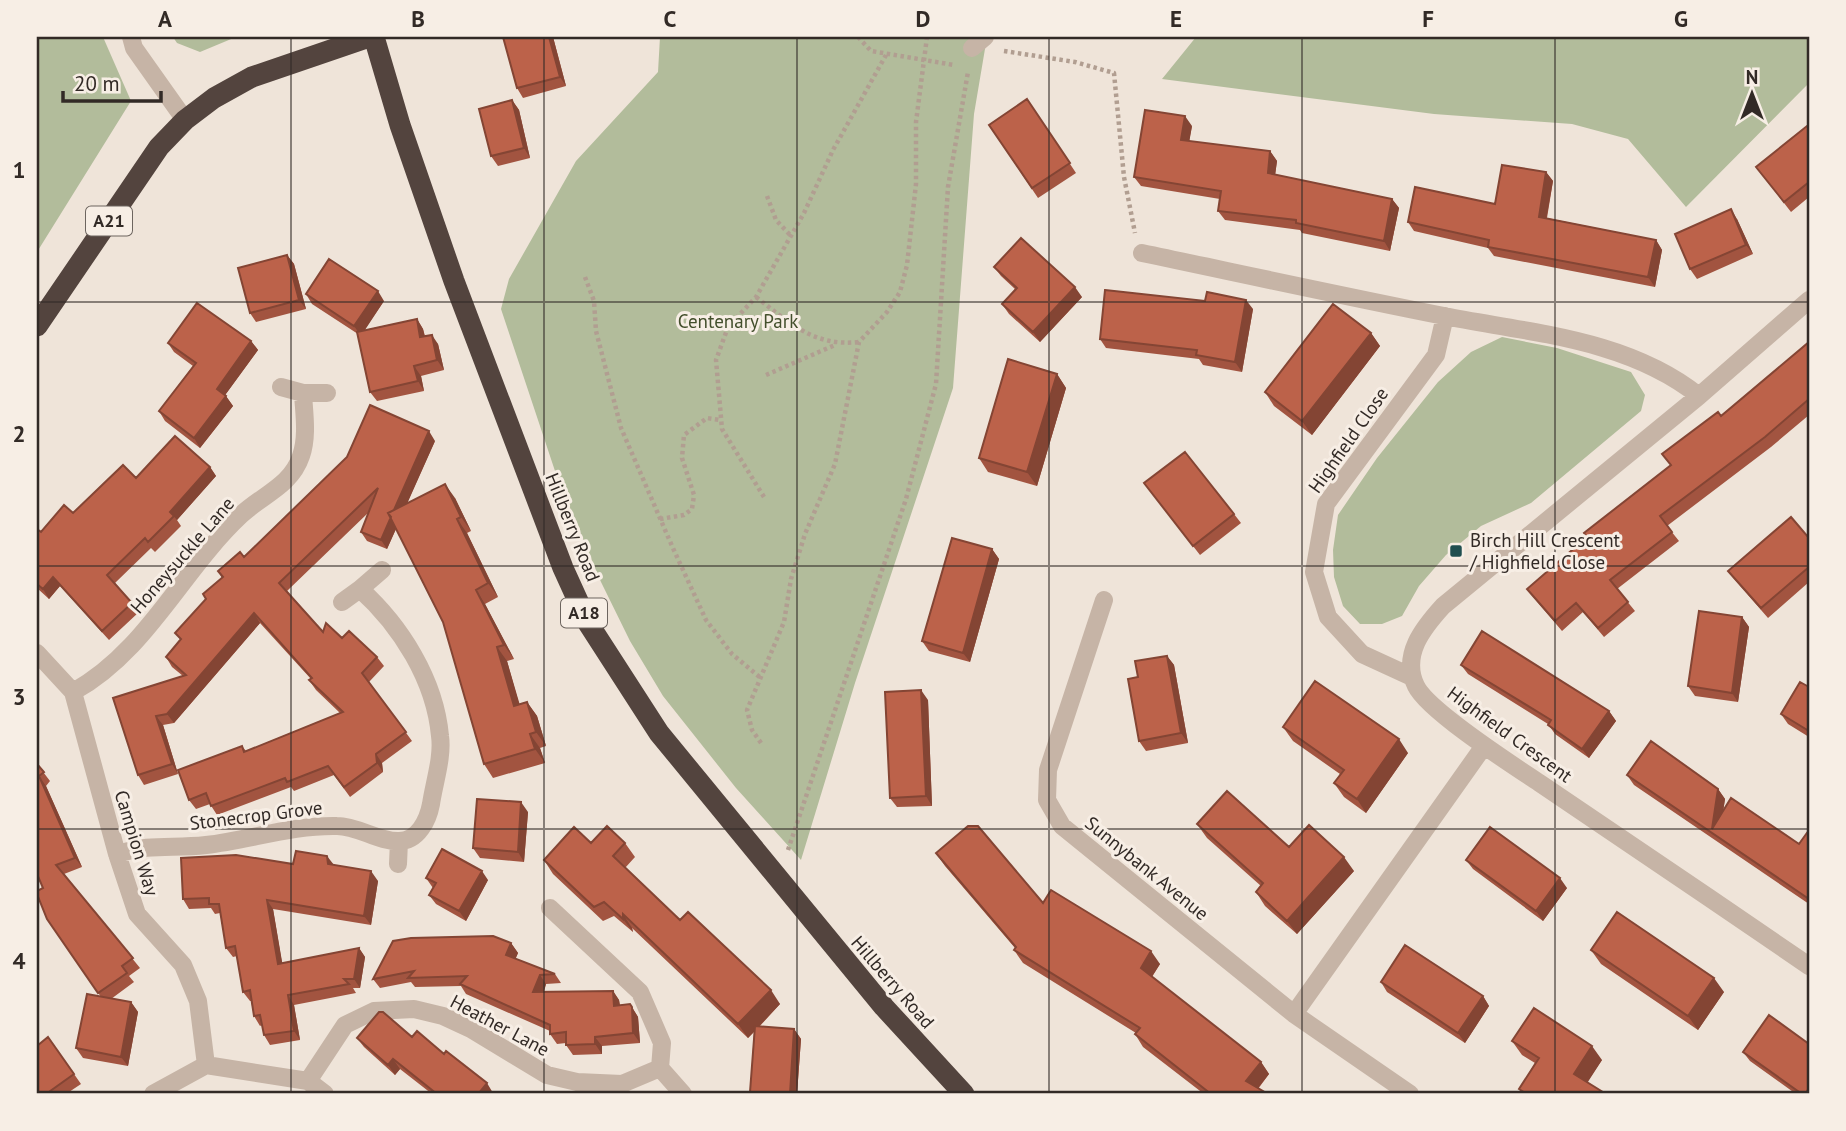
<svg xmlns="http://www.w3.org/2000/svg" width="1846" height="1131" font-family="'PT Sans',sans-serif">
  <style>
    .green { fill: #b2bc9b }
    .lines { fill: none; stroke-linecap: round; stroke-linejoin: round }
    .path { stroke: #b19e91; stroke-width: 4.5; stroke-dasharray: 3.5 3.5; stroke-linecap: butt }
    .lane { stroke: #c6b4a6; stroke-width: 18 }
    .street { stroke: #c6b4a6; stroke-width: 18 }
    .highway { stroke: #53443e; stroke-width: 21 }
    .wall { fill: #a25440 }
    .shaded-wall { fill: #844534 }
    .building { fill: #bc624a; stroke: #844534; stroke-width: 2 }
    .grid { fill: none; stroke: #322a26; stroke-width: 2; stroke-opacity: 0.55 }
    .poi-dot { fill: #204f50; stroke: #f7eee5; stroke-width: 2.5 }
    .labels { text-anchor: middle; stroke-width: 6; stroke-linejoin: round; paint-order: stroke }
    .shield { fill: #f7eee5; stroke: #6d655f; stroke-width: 2 }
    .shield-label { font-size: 18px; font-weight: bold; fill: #322a26 }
    .park-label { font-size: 19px; fill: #434f2c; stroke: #f7eee5 }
    .street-label { font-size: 19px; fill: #322a26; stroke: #f7eee5 }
    .poi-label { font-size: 19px; fill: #322a26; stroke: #f7eee5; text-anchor: start }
    .neatline { fill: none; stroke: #322a26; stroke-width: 2.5 }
    .grid-label { font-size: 23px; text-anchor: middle; font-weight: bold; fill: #322a26 }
  </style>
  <rect width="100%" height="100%" fill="#efe4d9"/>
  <!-- green -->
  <path class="green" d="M37,37H103L131,101L37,252Z
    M173,37H236L200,52L177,43Z
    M660,37H987L974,114L953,388L855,683L801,860L736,788L663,696L630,641L601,582L556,474L501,309L509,279L576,161L658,72Z
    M1196,37H1809V83L1686,207L1628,139L1572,124L1434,114L1162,79Z
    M1502,337L1557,348L1631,372L1645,395L1641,411L1531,503L1481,526L1446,555L1419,586L1402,616L1382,624H1360L1343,606L1334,577L1333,550L1338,515L1377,458L1438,382L1471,352Z"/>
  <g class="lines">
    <!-- path -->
    <path class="path" d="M858,37L871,51L954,65
      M1004,51L1075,62L1114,73L1124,177L1135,233
      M767,196L776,220L791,236
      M585,277L594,301L596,331L621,428L672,546L706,620L732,654L762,679
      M756,297C790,323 814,347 859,342
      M766,375L835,345
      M764,497L722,429L716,360L728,327L756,297L804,213L833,150L886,55
      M660,519L684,515L692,509L694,495L682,458L684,435L707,418L720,420
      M761,743L752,730L747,710L784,622L791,579L805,534L835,464L859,342L887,312L900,292L907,265L916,184V122L927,37
      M788,850L906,499L936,384L948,187L968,72"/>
    <!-- lane -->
    <path class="lane" d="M972,48L985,37"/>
    <!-- street -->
    <path class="street" d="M131,37L134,48L185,120
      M1142,253C1242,274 1343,296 1444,316C1531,333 1628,339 1699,396
      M1809,300L1699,396L1443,606C1423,628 1401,655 1416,686C1428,711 1514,766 1541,784C1630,844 1720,905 1809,966
      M303,393H327
      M1104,600L1048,770L1047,800L1062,826L1294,1014L1410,1094
      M342,602L360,589
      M37,653L73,692L117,854L137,914L183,965L198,1001L206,1065L153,1094
      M1412,677L1362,654L1328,617L1314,572L1326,504L1436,355L1445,316
      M73,692C147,651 181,571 241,515C262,495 291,486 301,456C308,436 304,413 303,393L281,387
      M117,854C152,843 172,849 206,845C250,840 292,825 337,826C358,826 379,842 399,841C418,841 428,820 431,804C434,783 443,757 440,736C435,680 401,626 360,589L382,570
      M398,864L399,841
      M1294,1014L1484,746
      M206,1065L308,1081L325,1094
      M660,1068L683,1094
      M308,1081L345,1025L374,1011L414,1009L443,1016L471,1029L547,1075L577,1082L622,1084L660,1068L662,1043L640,992L550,908"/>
    <!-- highway -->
    <path class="highway" d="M374,37L400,125L454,281L563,568L588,623L659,733L884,1007L964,1094
      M37,326L159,147L185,120L214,98L252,77L369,37"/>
  </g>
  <!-- wall -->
  <path class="wall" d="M503,37H553L566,86L523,98L517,88Z
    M1027,99L1076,173L1038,198L989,125Z
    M512,100L519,110L530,158L498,166L491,156Z
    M1192,126L1189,141L1270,151L1277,161L1275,175L1392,199L1399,208L1390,251L1302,233L1300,230L1225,220L1218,211L1220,199L1141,186L1134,177Z
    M1809,128V197L1791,212L1756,167Z
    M1546,172L1553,181L1547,218L1656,240L1662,250L1655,287L1494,256L1488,248L1414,231L1408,222L1495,204Z
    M1737,219L1753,254L1697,279L1690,269Z
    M287,255L294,264L306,309L256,322L250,313Z
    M994,267L1082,297L1040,342L1009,314L1002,304L1015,289L1001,276Z
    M306,294L384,301L364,330L417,319L423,329L425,336L438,344L444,370L421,376L424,391L377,401L370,392L358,334L312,304Z
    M1205,301L1253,309L1242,372L1203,365L1199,359L1106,348L1100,339Z
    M1371,333L1380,346L1312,435L1274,406L1265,392Z
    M251,341L258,350L225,395L233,406L200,448L165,421L159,411L193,366L174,352L168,343Z
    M1809,342V415L1771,447L1667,526L1679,541L1617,589L1635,611L1604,637L1583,612L1562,631L1534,598L1527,589L1670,466L1721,416Z
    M1057,374L1066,388L1037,486L988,472L979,458Z
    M435,441L407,503L455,498L471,531L467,533L498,597L485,604L514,659L507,661L519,704L527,702L537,716L546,746L540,748L545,763L493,778L484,764L443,622L396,529L387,549L367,541L361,532L368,513L287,591L323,632L342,638L377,657L384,666L369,682L412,741L382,763L383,772L350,797L334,775L294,791L291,787L217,815L210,804L196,809L189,800L242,746L246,751L340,713L316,690L309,680L311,679L260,623L174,723L163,725L178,774L144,785L138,775L113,698L183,676L172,667L166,657L181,640L175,633L206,599L203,594L222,578L218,571L244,557Z
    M210,467L216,476L177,520L181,526L155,552L151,548L115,583L132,603L139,612L109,640L60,586L49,599L37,588V529L41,532L73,513L136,478Z
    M1144,483L1234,514L1241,523L1200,555Z
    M1809,538V582L1768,618L1735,580L1728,571Z
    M992,549L999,559L970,662L929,651L922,641Z
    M1742,617L1749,627L1738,702L1695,696L1688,686Z
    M1167,656L1174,665L1188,743L1146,751L1139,741L1138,677Z
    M1461,665L1609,711L1616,721L1589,758L1555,734L1548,724L1468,674Z
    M1809,687V737L1788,724L1781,714Z
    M928,700L932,806L897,807L890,798Z
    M1283,727L1408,753L1366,813L1344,797L1334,783L1340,774L1293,741Z
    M37,764L50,781L46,786L82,867L64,874L140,968L129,976L134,982L111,999L131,1002L138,1012L128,1066L83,1058L76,1048L101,997L47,919L43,888Z
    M1627,775L1718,789L1725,799L1723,812L1799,844L1809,830V904L1634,785Z
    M528,812L524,862L480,858L473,848Z
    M1197,824L1289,847L1354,871L1297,934L1265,906L1256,892L1261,886L1207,838Z
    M591,843H625L635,857L625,868L680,920L780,1004L759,1027L794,1029L801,1039L797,1094H752L750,1092L754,1032L748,1038L632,928L633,932L614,916L603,921L553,874L544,860Z
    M936,853L1043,903L1160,964L1152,977L1261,1062L1269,1074L1258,1089L1268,1094H1204L1143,1047L1135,1034L1136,1033L1023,963L1014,950L1015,948L945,866Z
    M1466,860L1567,888L1543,921L1473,869Z
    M293,864L334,865L378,881L371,925L273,909L282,963L359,948L365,957L360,988H353L356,993L294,1005L300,1040L270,1045L264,1035L262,1025L260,1026L254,1016L251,1001H250L243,992L237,956L233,957L226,948L220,913L215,914L211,908L189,909L183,899Z
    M426,878L488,880L466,921L436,904L429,895L433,888Z
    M511,943L518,953L515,959L555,974L561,983L546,984L544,992L613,991L619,1000L620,1005L630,1004L638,1017L640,1043L602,1046V1054L573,1055L566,1045V1043L557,1044L550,1034V1031L466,994L461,986L415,987L411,982L380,988L373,979Z
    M1591,950L1724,992L1698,1030L1601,964Z
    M1381,982L1483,996L1489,1006L1465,1043L1387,992Z
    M48,1037L81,1084L66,1094H37Z
    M412,1037L493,1093L492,1094H432L400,1069L395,1075L364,1047L357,1038Z
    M1512,1041L1602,1060L1587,1082L1606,1094H1522L1519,1089L1535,1063L1522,1055Z
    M1743,1052L1809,1094H1796L1750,1061Z"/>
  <!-- shaded-wall -->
  <path class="shaded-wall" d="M549,37H553L566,86L560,77Z
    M512,100L519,110L530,158L524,148Z
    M1185,116L1192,126L1188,149L1181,140Z
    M1270,151L1277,161L1274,183L1268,173Z
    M1546,172L1553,181L1545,226L1539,217Z
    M1392,199L1399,208L1390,251L1384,241Z
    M1731,209L1737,219L1753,254L1746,245Z
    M1656,240L1662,250L1655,287L1648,277Z
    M287,255L294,264L306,309L299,300Z
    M1075,287L1082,297L1040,342L1033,332Z
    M378,291L384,301L361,336L354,326Z
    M1246,300L1253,309L1242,372L1235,362Z
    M417,319L423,329L427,347L420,337Z
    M1371,333L1380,346L1312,435L1302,421Z
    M432,335L438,344L444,370L437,360Z
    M251,341L258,350L223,398L217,389Z
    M414,366L421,376L424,391L418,381Z
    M1057,374L1066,388L1037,486L1027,472Z
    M226,396L233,406L200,448L194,438Z
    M429,431L435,441L387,549L381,540Z
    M210,467L216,476L177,520L170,512Z
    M445,484L455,498L471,531L461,517Z
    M457,519L467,533L498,597L488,583Z
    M992,549L999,559L970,662L963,653Z
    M53,577L60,586L49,599L43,589Z
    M476,590L485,604L514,659L504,645Z
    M254,613L260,623L174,723L167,714Z
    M1742,617L1749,627L1738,702L1732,693Z
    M497,647L507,661L524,719L514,706Z
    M1167,656L1174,665L1188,743L1181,733Z
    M921,690L928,700L932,806L926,796Z
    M527,702L537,716L546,746L536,732Z
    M1609,711L1616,721L1589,758L1582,749Z
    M156,716L163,725L178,774L172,764Z
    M530,734L540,748L545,763L535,749Z
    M1399,739L1408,753L1366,813L1357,799Z
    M376,754L382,763L383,772L377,763Z
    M39,776L46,786L82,867L75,858Z
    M1718,789L1725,799L1719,838L1712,829Z
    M521,802L528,812L524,862L518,852Z
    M327,856L334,865L328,864Z
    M1344,857L1354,871L1297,934L1287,921Z
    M371,871L378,881L371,925L364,916Z
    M482,871L488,880L466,921L459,911Z
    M1560,878L1567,888L1543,921L1536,911Z
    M267,900L273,909L284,973L278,964Z
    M623,914L632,928L633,932L623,919Z
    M511,943L518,953L513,965L506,955Z
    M359,948L365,957L360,988L354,979Z
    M1151,951L1160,964L1149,981L1141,968Z
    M540,975L546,984L540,1002L533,992Z
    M1714,978L1724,992L1698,1030L1688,1016Z
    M771,990L780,1004L748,1038L738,1024Z
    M613,991L619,1000L621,1015L614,1006Z
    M288,995L294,1005L300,1040L294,1031Z
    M1483,996L1489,1006L1465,1043L1458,1033Z
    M131,1002L138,1012L128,1066L121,1057Z
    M630,1004L638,1017L640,1043L633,1033Z
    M794,1029L801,1039L797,1094H790Z
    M595,1037L602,1046V1054L595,1044Z
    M1592,1046L1602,1060L1584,1088L1574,1074Z
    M393,1059L400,1069L395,1075L388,1065Z
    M1261,1062L1269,1074L1254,1093L1246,1081Z
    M487,1083L493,1093L492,1094H480L479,1093Z"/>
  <!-- building -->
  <path class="building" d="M503,37H549L560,77L517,88Z
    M1027,99L1070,163L1032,188L989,125Z
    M512,100L524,148L491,156L479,109Z
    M1145,110L1185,116L1181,140L1270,151L1268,173L1392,199L1384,241L1296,223V220L1218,211L1221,191L1134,177Z
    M1807,126L1809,128V182L1784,202L1756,167Z
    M1502,165L1546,172L1539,217L1656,240L1648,277L1488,247L1489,240L1408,222L1415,187L1495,204Z
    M1731,209L1746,245L1690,269L1675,234Z
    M1021,238L1075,287L1033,332L1002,304L1017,288L994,267Z
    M287,255L299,300L250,313L238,268Z
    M329,259L378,291L354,326L306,294Z
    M1105,290L1205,301L1207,292L1246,300L1235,362L1196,355L1197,350L1100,339Z
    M197,303L251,341L217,389L226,396L194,438L159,411L196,363L168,343Z
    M1333,304L1371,333L1302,421L1265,392Z
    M417,319L420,337L432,335L437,360L414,366L418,381L370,392L357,332Z
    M1809,342V399L1765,437L1660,516L1672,532L1610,580L1628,602L1598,628L1576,603L1555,621L1527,589L1587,537L1584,533L1671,465L1662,454L1718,412L1721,416Z
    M1008,359L1057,374L1027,472L979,458Z
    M370,405L429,431L394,510L388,513L391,517L381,540L361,532L378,488L279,583L323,632L326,623L342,638L349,631L377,657L362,673L406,732L376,754L377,763L344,787L328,766L287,782L285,778L211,806L206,793L189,800L178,770L242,746L244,752L343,712L309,680L312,678L254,613L167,714L156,716L172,764L138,775L113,698L186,675L166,657L181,639L175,633L206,599L203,594L223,577L218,571L240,552L244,557L347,457Z
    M175,436L210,467L170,512L174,516L148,542L145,538L107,575L132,603L102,631L53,577L43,589L37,584V529L41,532L64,505L73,513L123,465L136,478Z
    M1185,452L1234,514L1193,546L1144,483Z
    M445,484L461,517L457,519L488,583L476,590L504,645L497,647L514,706L527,702L536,732L530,734L535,749L484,764L443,622L388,513Z
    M1791,517L1809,538V567L1761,608L1728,571Z
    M952,538L992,549L963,653L922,641Z
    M1699,611L1742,617L1732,693L1688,686Z
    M1482,631L1609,711L1582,749L1548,725L1551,720L1461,665Z
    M1167,656L1181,733L1139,741L1128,679L1138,677L1135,661Z
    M1315,681L1399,739L1357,799L1334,783L1344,770L1283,727Z
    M1800,682L1809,687V731L1781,714Z
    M921,690L926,796L890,798L885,692Z
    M1651,741L1718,789L1712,829L1731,798L1799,844L1809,830V899L1627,775Z
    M37,764L44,772L39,776L75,858L56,865L133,958L122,966L127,973L98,993L47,919L37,894V891L43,888L37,874Z
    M1227,791L1289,847L1309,825L1344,857L1287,921L1256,892L1263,883L1197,824Z
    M477,799L521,802L518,852L473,848Z
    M607,826L625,843L613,856L680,920L688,912L771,990L738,1024L623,914V919L604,902L594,907L544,860L574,827L591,843Z
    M968,826H978L1043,903L1051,890L1151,951L1141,968L1261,1062L1246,1081L1268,1094H1211L1135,1034L1140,1028L1014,950L1016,947L936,853Z
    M1490,827L1560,878L1536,911L1466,860Z
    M442,849L482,871L459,911L429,895L436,883L426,878Z
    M296,851L327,856L328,864L371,871L364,916L267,900L278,964L359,948L354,979H344L349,984L288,995L294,1031L264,1035L260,1015L254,1016L250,990L243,992L235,946L226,948L219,904H209V898L183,899L181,858L236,855L293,864Z
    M1617,912L1714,978L1688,1016L1591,950Z
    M493,936L511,943L506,955L555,974L540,975L533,992L613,991L614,1006L630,1004L632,1007L633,1033L595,1037V1044L566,1045V1032L550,1034V1025L460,984L467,976L408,978L414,971L373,979L393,941L411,938Z
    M1405,945L1483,996L1458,1033L1381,982Z
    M87,994L131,1002L121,1057L76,1048Z
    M1534,1008L1592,1046L1574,1074L1606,1094H1527L1519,1089L1539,1058L1512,1041Z
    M379,1012H383L412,1037L417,1031L444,1054L446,1051L487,1083L479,1093L483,1094H437L393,1059L388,1065L357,1038Z
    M1769,1015L1809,1044V1088L1805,1094H1802L1743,1052Z
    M755,1026L794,1029L790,1094L750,1092Z
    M48,1037L74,1074L46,1094H37V1046Z"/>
  <!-- grid -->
  <path class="grid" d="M291,37V1094M544,37V1094M797,37V1094M1049,37V1094M1302,37V1094M1555,37V1094M37,302H1809M37,566H1809M37,829H1809"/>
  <!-- markers -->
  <rect class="poi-dot" x="1449" y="544" width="14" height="14" rx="3.5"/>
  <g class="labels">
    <!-- shield labels -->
    <g class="shield">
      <rect x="86" y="206.5" width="46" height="29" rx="5"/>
      <rect x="561" y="598.5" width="46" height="29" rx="5"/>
    </g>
    <g class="shield-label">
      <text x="109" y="227">A21</text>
      <text x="584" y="619">A18</text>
    </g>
    <!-- park labels -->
    <g class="park-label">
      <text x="738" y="328">Centenary Park</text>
    </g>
    <!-- street labels -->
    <g class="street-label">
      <text transform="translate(1348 440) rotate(-55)" y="7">Highfield Close</text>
      <text transform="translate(573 527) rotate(68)" y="7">Hillberry Road</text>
      <text transform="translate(182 555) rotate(-49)" y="7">Honeysuckle Lane</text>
      <text transform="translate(1510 734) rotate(36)" y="7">Highfield Crescent</text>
      <text transform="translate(256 815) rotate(-7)" y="7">Stonecrop Grove</text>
      <text transform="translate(137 843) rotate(73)" y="7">Campion Way</text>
      <text transform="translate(1147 868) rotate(39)" y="7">Sunnybank Avenue</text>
      <text transform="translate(893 982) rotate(49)" y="7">Hillberry Road</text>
      <text transform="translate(500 1025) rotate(28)" y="7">Heather Lane</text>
    </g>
    <!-- poi labels -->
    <g class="poi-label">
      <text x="1470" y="547">Birch Hill Crescent<tspan x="1470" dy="22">/ Highfield Close</tspan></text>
    </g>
  </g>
  <!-- border -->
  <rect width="1846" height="1131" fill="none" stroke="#f7eee5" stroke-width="77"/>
  <!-- north arrow -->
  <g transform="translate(1752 94)" stroke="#f7eee5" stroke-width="5" paint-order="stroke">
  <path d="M0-5L12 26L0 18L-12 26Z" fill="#322a26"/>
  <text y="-10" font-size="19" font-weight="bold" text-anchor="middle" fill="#322a26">N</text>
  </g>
  <!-- scale -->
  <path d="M63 91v10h98v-10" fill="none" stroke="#322a26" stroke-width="3.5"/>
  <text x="74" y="91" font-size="21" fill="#322a26" stroke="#f7eee5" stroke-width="5" paint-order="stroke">20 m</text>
  <rect x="38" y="38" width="1770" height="1054" class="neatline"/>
  <g class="grid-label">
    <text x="165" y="27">A</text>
    <text x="418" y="27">B</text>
    <text x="670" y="27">C</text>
    <text x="923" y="27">D</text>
    <text x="1176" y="27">E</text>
    <text x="1428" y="27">F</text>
    <text x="1681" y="27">G</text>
    <text x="19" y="178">1</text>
    <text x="19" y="442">2</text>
    <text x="19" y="705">3</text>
    <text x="19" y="969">4</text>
  </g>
</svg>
